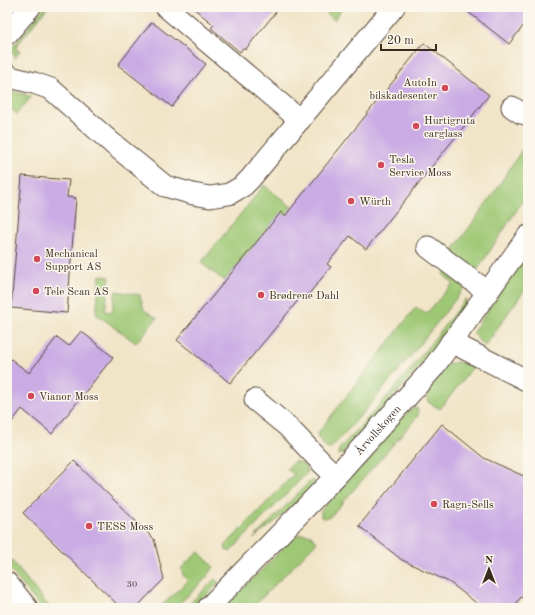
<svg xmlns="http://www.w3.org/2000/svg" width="535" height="615" font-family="'Old Standard TT',serif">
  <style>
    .green { fill: #9ec874; stroke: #6c7949 }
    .building { fill: #caabe4 }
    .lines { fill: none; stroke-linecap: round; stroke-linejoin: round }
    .minor-casing { stroke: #564638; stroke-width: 23 }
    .minor { stroke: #fff; stroke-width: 21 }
    .poi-dot { fill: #d1495b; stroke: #fbf7ec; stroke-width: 1.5 }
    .labels { text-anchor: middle; stroke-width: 3; stroke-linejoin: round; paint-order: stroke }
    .number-label { font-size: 9px; fill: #5f4a50 }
    .poi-label { font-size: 11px; fill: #3b2a1e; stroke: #fbf7ec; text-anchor: start }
    .street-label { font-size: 11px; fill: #3b2a1e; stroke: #fbf7ec }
  </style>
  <rect width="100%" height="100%" fill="#fbf7ec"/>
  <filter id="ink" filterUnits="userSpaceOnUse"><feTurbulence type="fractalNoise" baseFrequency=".025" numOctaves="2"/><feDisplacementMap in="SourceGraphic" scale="8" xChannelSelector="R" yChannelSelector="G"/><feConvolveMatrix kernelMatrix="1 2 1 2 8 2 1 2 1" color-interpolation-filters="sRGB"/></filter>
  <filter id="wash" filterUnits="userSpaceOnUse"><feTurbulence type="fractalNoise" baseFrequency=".012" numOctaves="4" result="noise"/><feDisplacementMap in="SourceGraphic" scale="16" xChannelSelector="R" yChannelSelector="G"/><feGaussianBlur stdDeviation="0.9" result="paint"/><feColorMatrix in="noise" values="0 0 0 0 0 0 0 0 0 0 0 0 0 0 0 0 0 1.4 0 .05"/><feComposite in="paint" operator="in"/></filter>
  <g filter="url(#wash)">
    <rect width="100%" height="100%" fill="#f1e5c8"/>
    <!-- green -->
    <path class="green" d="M44,7H48L17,45L16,50L20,51L15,58L11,49Z
      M320,7H343L334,20Z
      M7,91C16,93 23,93 31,97L17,114L7,106Z
      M528,140V193L478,269L474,270L451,253L498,187Z
      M264,185L332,239L326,249L281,213L225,281L201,263Z
      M528,252V285L485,346L480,342L473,332Z
      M446,271L465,287C422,342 379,397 331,448H327L318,438L317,434L416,307L426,314L453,283L443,274Z
      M100,275L110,277L105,311L112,312L116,291L140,295L144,310L157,318L136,343L96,314Z
      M466,298V307L435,349L393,398L342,454L339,455L338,453L339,449L358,429L406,375Z
      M457,362L467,364L473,367L440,409L428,402L427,394L428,388L446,365Z
      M417,408L418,411V416L330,517L323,518L321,517V511L335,492L377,447L403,417L412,409Z
      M294,461L301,463L306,466L307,473L230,552L226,550L225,546L294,474L287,469Z
      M312,480L315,482L311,488L282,516L253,539L309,482Z
      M305,534L311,535L317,542L252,608H222L262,570L289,542L298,535Z
      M199,552L214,567C204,583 188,595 174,608H159L188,581L184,577L181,569L186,563Z
      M7,555L50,608H41L7,566Z
      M215,579L219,583L193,608H185Z"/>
    <g id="blocks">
      <!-- building -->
      <path class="building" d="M192,7H280L245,50L243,48L240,52L211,28L214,25Z
        M462,7H528V20L509,44Z
        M152,22L206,64L172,107L118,65Z
        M424,43L489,95L366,249L350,236L327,264L331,267L303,301L300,298L230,383L177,340L281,212L285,216Z
        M22,176L69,180L67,197L76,198L67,313L11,308Z
        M81,331L113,357L52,434L22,409L7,428V356L29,373L57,337L69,346Z
        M442,424L484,458L528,478V602L521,597L513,608H483L449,582L402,560L359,526Z
        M74,461L154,539L164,579L136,608H121L23,513Z"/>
    </g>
  </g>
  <g filter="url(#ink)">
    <use href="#blocks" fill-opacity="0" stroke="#564638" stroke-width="1"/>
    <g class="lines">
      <defs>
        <g id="minor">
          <path d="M166,7L300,120"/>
          <path d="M7,34L30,7"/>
          <path d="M7,74L10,77L34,83L51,89L113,144L165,186L193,194L210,197L229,194L243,186L250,179L394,7"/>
          <path d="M512,107L521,113L528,114"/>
          <path d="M428,247L473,281L488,292"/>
          <path d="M451,342L528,381"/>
          <path d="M255,400L287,426L323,464L336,476"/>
          <path d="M7,583L27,608"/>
          <path id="s1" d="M208,608L336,476L433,368L528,236"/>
        </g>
      </defs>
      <!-- minor casing -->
      <use href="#minor" class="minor-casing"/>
      <!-- minor -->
      <use href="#minor" class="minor"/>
    </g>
  </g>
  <!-- markers -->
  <g class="poi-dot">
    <circle cx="445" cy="88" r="4"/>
    <circle cx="416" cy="126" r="4"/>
    <circle cx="381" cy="165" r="4"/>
    <circle cx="351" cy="201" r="4"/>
    <circle cx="37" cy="259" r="4"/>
    <circle cx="36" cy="291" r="4"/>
    <circle cx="261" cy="295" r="4"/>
    <circle cx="31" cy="396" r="4"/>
    <circle cx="434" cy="504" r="4"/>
    <circle cx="89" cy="526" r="4"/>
  </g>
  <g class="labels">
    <!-- number labels -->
    <g class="number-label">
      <text x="132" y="587">30</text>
    </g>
    <!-- poi labels -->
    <g class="poi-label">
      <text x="437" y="86" text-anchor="end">AutoIn<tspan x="437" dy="13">bilskadesenter</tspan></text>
      <text x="424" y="124">Hurtigruta<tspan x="424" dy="13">carglass</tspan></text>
      <text x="389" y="163">Tesla<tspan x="389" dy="13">Service Moss</tspan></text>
      <text x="359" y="205">Würth</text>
      <text x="45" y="257">Mechanical<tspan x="45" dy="13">Support AS</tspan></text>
      <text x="44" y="295">Tele Scan AS</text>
      <text x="269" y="299">Brødrene Dahl</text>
      <text x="39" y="400">Vianor Moss</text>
      <text x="442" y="508">Ragn-Sells</text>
      <text x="97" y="530">TESS Moss</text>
    </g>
    <!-- street labels -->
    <g class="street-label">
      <text dy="4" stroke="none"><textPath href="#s1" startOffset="246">Årvollskogen</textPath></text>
    </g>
  </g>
  <!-- margin -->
  <rect width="535" height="615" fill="none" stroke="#fbf7ec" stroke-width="24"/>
  <!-- north arrow -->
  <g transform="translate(489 569)" stroke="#fbf7ec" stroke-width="3" paint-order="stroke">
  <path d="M0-3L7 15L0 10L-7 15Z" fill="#3b2a1e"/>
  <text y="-6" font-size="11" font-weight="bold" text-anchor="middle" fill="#3b2a1e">N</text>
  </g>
  <!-- scale -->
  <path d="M381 44v6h55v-6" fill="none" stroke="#3b2a1e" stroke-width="2"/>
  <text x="387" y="44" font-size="12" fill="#3b2a1e" stroke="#fbf7ec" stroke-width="3" paint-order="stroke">20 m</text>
</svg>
